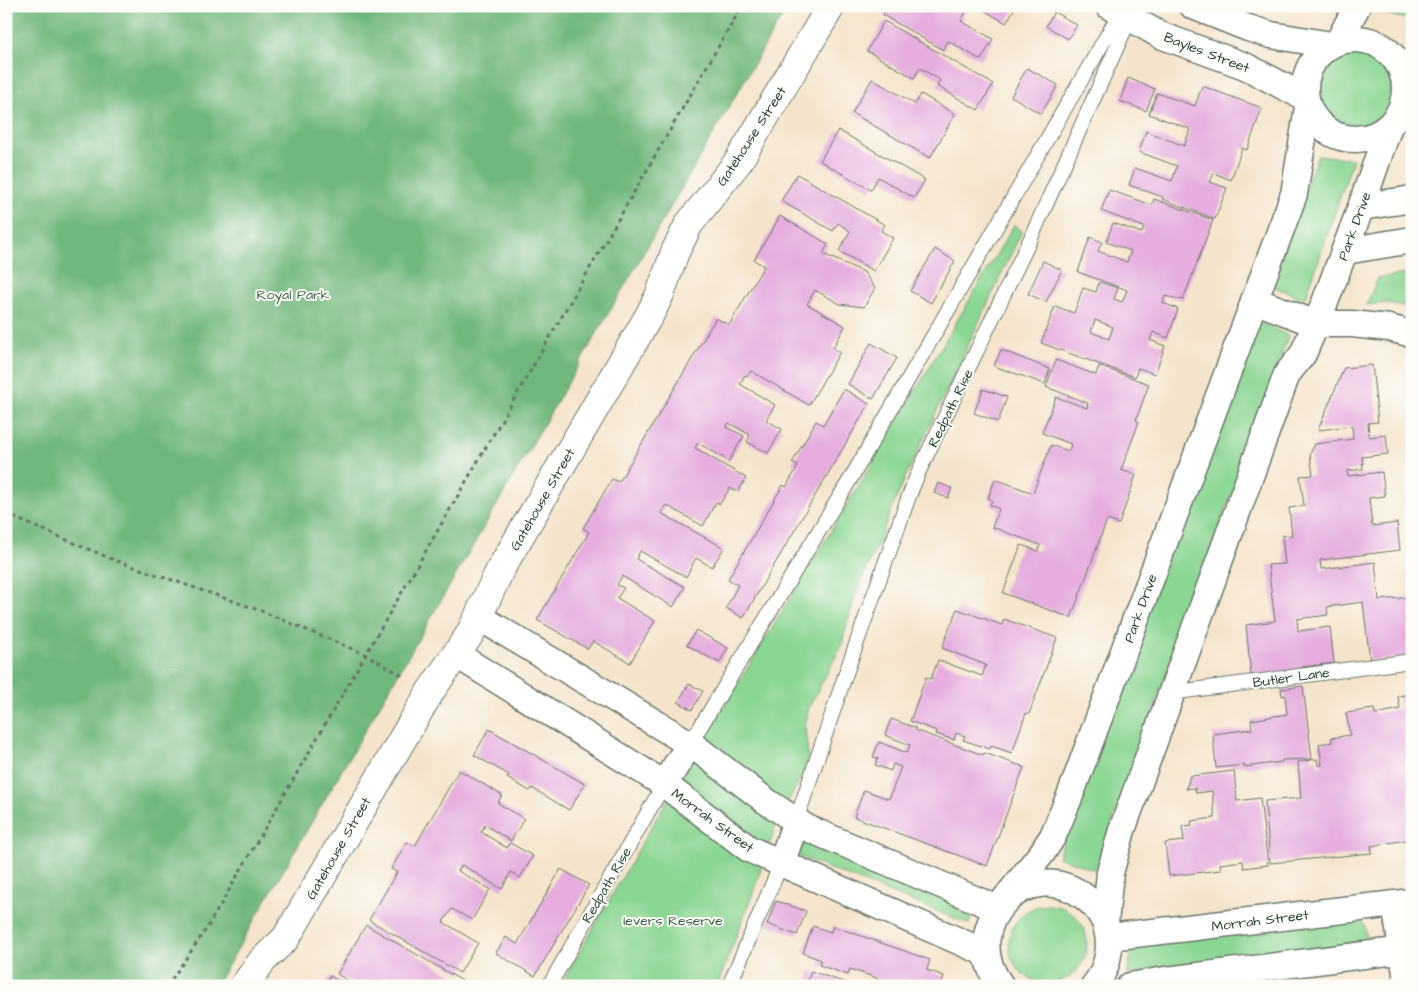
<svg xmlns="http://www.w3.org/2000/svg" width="1418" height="992" font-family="'Architects Daughter',sans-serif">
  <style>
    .green { fill: #8bd693; stroke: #558a64 }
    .forest { fill: #70b77d; stroke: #487a58 }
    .building { fill: #e6adde; fill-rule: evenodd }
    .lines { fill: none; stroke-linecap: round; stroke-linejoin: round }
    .service-casing { stroke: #6a7769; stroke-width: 16 }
    .minor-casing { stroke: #6a7769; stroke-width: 29 }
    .tertiary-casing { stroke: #6a7769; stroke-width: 30 }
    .path { stroke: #6a7769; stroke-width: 3; stroke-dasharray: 4 4; stroke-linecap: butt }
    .service { stroke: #fff; stroke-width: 14 }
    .minor { stroke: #fff; stroke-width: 26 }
    .tertiary { stroke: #fff; stroke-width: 28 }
    .labels { text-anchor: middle; stroke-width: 4; stroke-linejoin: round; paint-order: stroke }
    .street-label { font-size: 14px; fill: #1f3d34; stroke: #fdfcf7 }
    .park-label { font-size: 14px; fill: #3a634c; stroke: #fdfcf7 }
  </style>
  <rect width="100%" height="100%" fill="#fdfcf7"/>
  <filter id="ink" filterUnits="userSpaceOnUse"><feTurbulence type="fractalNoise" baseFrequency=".02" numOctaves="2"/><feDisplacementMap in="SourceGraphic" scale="10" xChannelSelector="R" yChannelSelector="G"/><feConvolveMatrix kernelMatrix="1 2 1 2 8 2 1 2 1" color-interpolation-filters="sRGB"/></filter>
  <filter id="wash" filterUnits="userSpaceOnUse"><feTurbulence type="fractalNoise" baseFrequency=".0096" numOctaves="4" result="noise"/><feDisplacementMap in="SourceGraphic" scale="20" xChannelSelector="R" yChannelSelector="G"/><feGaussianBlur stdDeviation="1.12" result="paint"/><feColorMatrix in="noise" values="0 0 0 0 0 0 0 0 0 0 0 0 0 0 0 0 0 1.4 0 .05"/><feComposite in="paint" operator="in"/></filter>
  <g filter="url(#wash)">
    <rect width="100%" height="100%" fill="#f5e4cc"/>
    <!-- green -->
    <path class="green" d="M1372,6H1412L1409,20L1371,10Z
      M1318 86a39 39 0 1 1 78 0a39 39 0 1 1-78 0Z
      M1318,155L1353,159L1306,297L1302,298L1272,286L1270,282Z
      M1014,225L1022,231L905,478L854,599L841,647L809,707L805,727L808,756L806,768L777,822L753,893L717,986H560L657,817L870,467Z
      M1412,273V308L1389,303L1366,305L1378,278Z
      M1258,322L1287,335L1288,337L1095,870L1058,857L1254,324Z
      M800,841L975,910L969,924L795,855Z
      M1009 944a39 39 0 1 1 78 0a39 39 0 1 1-78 0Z
      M1357,918C1365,923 1366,929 1366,939L1360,944L1127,975L1133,943Z"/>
    <!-- forest -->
    <path class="forest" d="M6,6H788L216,986H6V559L12,533L6,521Z"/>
    <g id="blocks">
      <!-- building -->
      <path class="building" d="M889,6H969L961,21L993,39L981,60L948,41L943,50L883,15Z
        M977,6H1016L1006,23Z
        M1054,12L1077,25L1068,39L1046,26Z
        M884,21L993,84L978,110L937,86L940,80L920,68L914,78L867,51Z
        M1027,68L1058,85L1041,114L1011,96Z
        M1128,78L1155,89L1146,111L1120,101Z
        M872,79L915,104L921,94L955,114L930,158L852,113Z
        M1202,86L1262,108L1247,150L1242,148L1231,180L1214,173L1210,182L1227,188L1215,219L1162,199L1163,197L1129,185L1135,168L1172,181L1177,166L1139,152L1146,131L1184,146L1190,129L1149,114L1157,93L1195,106Z
        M838,130L925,180L914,198L878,177L871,190L820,161Z
        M797,174L885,225L881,231L893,238L874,271L839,251L850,231L838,223L833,231L781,201Z
        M1109,190L1152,205L1154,199L1213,220L1183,300L1165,296L1163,303L1178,309L1168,338L1153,332L1150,340L1165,346L1155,374L1138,368L1135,377L1041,343L1055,306L1074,313L1083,288L1096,292L1099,282L1118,288L1114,299L1122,302L1127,290L1078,272L1090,237L1102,242L1098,251L1127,262L1131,251L1106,242L1113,223L1142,233L1144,227L1101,211ZM1095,320L1113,327L1109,339L1091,332Z
        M780,216L828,244L823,254L864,272L875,288L864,307L840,304L815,290L812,295L807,304L845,326L833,348L840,352L809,405L751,371L747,376L745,375L740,384L775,405L766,420L782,429L768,453L747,442L750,435L729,423L726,427L744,436L729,461L698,443L695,448L746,478L738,492L730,488L720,504L716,502L703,526L666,505L661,513L724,548L712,567L696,558L686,577L640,551L636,559L685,587L673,607L622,576L617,585L624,588L617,598L655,621L630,663L593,641L588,649L537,620L589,532L583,528L612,479L619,482L716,318L729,325L764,266L754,260Z
        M935,249L955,261L931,303L910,291Z
        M1043,261L1062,270L1046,302L1028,294Z
        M871,343L897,358L873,399L848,384Z
        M1001,350L1050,369L1045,384L994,366Z
        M1056,360L1096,375L1099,366L1149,384L1136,420L1139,422L1121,470L1136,475L1119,524L1107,520L1071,618L1003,593L1021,545L1038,551L1040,545L992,527L999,509L990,505L992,500L988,498L995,479L1033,493L1051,445L1069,451L1071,444L1042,433L1056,397L1087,408L1088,403L1046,387Z
        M1372,365L1378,422L1368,423L1369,437L1386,435L1388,454L1362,457L1363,469L1347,471L1348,476L1382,472L1385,496L1369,498L1372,526L1397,523L1400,550L1320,560L1321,569L1375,562L1379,600L1412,597V656L1370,661L1363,602L1327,607L1328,615L1297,619L1298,631L1330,627L1334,663L1302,667V670L1251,676L1246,625L1275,621L1268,565L1285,564L1282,536L1292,535L1289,508L1304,506L1300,476L1313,475L1310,454L1315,444L1353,439L1352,426L1318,430L1344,368Z
        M844,389L869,404L743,618L726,608L738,585L728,579L783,485L786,487L798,466L792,463L816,421L823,425Z
        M983,389L1007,397L998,422L974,413Z
        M938,483L952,488L948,498L934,493Z
        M957,609L1002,625L1004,619L1057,638L1029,714L1026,713L1012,753L991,746L990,749L963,740L965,736L956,733L954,740L936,734L937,731L910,721L926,677L931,679L938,660L982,676L986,665L942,648Z
        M696,630L728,648L719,663L687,645Z
        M689,684L703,691L692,710L678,702Z
        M1303,686L1312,759L1282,760V762L1244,767V765L1216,768L1213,734L1252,729L1251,720L1287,714L1285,695L1282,696L1281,689Z
        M1412,694V839L1371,846L1372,853L1270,863L1265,801L1301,798L1298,762L1317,759L1318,766L1322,765L1319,744L1332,742L1331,738L1350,735L1346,713L1374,709L1375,714L1400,709L1398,696Z
        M891,719L916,728L915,730L983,755L984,753L1024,767L987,866L854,817L864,790L889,799L901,767L893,764L891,771L875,765L878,758L873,757L879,742L907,753L910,745L885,735Z
        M489,729L585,784L569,810L532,788L530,791L507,778L509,775L474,755Z
        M459,770L502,795L498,803L524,819L511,841L485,825L481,832L507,848L510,843L533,856L520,878L511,872L502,889L462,865L458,871L490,889L472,920L452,909L443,922L478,943L460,973L369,920L397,872L391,869L407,842L415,846Z
        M1234,771L1237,801L1260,798L1268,865L1244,868L1243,861L1220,864L1221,870L1169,876L1165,843L1184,841L1182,826L1192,825L1191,821L1215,818L1212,791L1196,793L1195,788L1186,789L1190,776Z
        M561,869L589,885L535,976L496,953L506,937L517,944Z
        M776,901L806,911L797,935L767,924Z
        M366,925L466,983L465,986H357L337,974Z
        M813,926L831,932L833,926L930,960L927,970L944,976L941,986H887L888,982L850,969L848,975L819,965L821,960L803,953Z
        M811,971L852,985V986H806Z
        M330,976L347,986H324Z"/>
    </g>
  </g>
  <g filter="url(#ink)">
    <use href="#blocks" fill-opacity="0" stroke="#6a7769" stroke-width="1"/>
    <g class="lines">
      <defs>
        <path id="service" d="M1170,693L1412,661
          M690,744L851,478L1120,13
          M796,821L846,673L909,496L919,471L1030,240L1130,18
          M549,986L664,784
          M729,986L781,864"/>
        <path id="minor" d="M1109,6L1160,35L1245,66L1306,98
          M1193,6L1248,28L1271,35L1331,45
          M1305 89a50 50 0 1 1 100 0a50 50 0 1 1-100 0Z
          M1339,41L1357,6
          M1361,207L1412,199
          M1345,251L1412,240
          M1254,300L1316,324H1352L1389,328L1412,334
          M479,617L695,747L766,801L807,828L998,909
          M457,655L664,784L749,849L986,953
          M664,784L690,744
          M781,864L796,821
          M1002,903L1042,853L1053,836L1071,793L1290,205L1294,194L1308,107
          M1395,904L1408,986
          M1105,923L1110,873L1122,830L1287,374L1303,354L1324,305L1361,207L1389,126
          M1109,937L1412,902
          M1001,986C954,924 1030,852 1086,898C1096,906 1104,917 1107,929C1112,949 1107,970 1094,986
          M1130,986L1159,981L1412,949"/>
        <path id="tertiary" d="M244,986L262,961L286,938L430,692L470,634L500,570L650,314L660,294L675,252L689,224L738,162L831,6"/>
      </defs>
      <!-- service casing -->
      <use href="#service" class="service-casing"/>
      <!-- minor casing -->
      <use href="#minor" class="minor-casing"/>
      <!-- tertiary casing -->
      <use href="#tertiary" class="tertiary-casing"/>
      <!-- path -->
      <path class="path" d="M6,514L114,560L259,610L367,655L403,676
        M167,986L207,928L742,6"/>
      <!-- service -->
      <use href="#service" class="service"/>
      <!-- minor -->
      <use href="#minor" class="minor"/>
      <!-- tertiary -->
      <use href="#tertiary" class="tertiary"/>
    </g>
  </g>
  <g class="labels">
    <!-- street labels -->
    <g class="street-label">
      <text transform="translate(1207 52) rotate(21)" y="5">Bayles Street</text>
      <text transform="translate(751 136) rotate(-57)" y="5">Gatehouse Street</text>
      <text transform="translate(1354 226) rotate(-70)" y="5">Park Drive</text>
      <text transform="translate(950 408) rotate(-64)" y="5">Redpath Rise</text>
      <text transform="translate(542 499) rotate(-60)" y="5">Gatehouse Street</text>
      <text transform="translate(1140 608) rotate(-70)" y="5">Park Drive</text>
      <text transform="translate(1291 677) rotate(-8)" y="5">Butler Lane</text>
      <text transform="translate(713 820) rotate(36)" y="5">Morrah Street</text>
      <text transform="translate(338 848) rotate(-60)" y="5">Gatehouse Street</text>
      <text transform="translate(606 885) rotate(-60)" y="5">Redpath Rise</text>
      <text transform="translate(1260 920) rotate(-7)" y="5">Morrah Street</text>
    </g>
    <!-- park labels -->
    <g class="park-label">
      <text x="293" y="299">Royal Park</text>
      <text x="673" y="925">Ievers Reserve</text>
    </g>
  </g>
  <!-- margin -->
  <rect width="1418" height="992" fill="none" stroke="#fdfcf7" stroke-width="25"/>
</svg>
